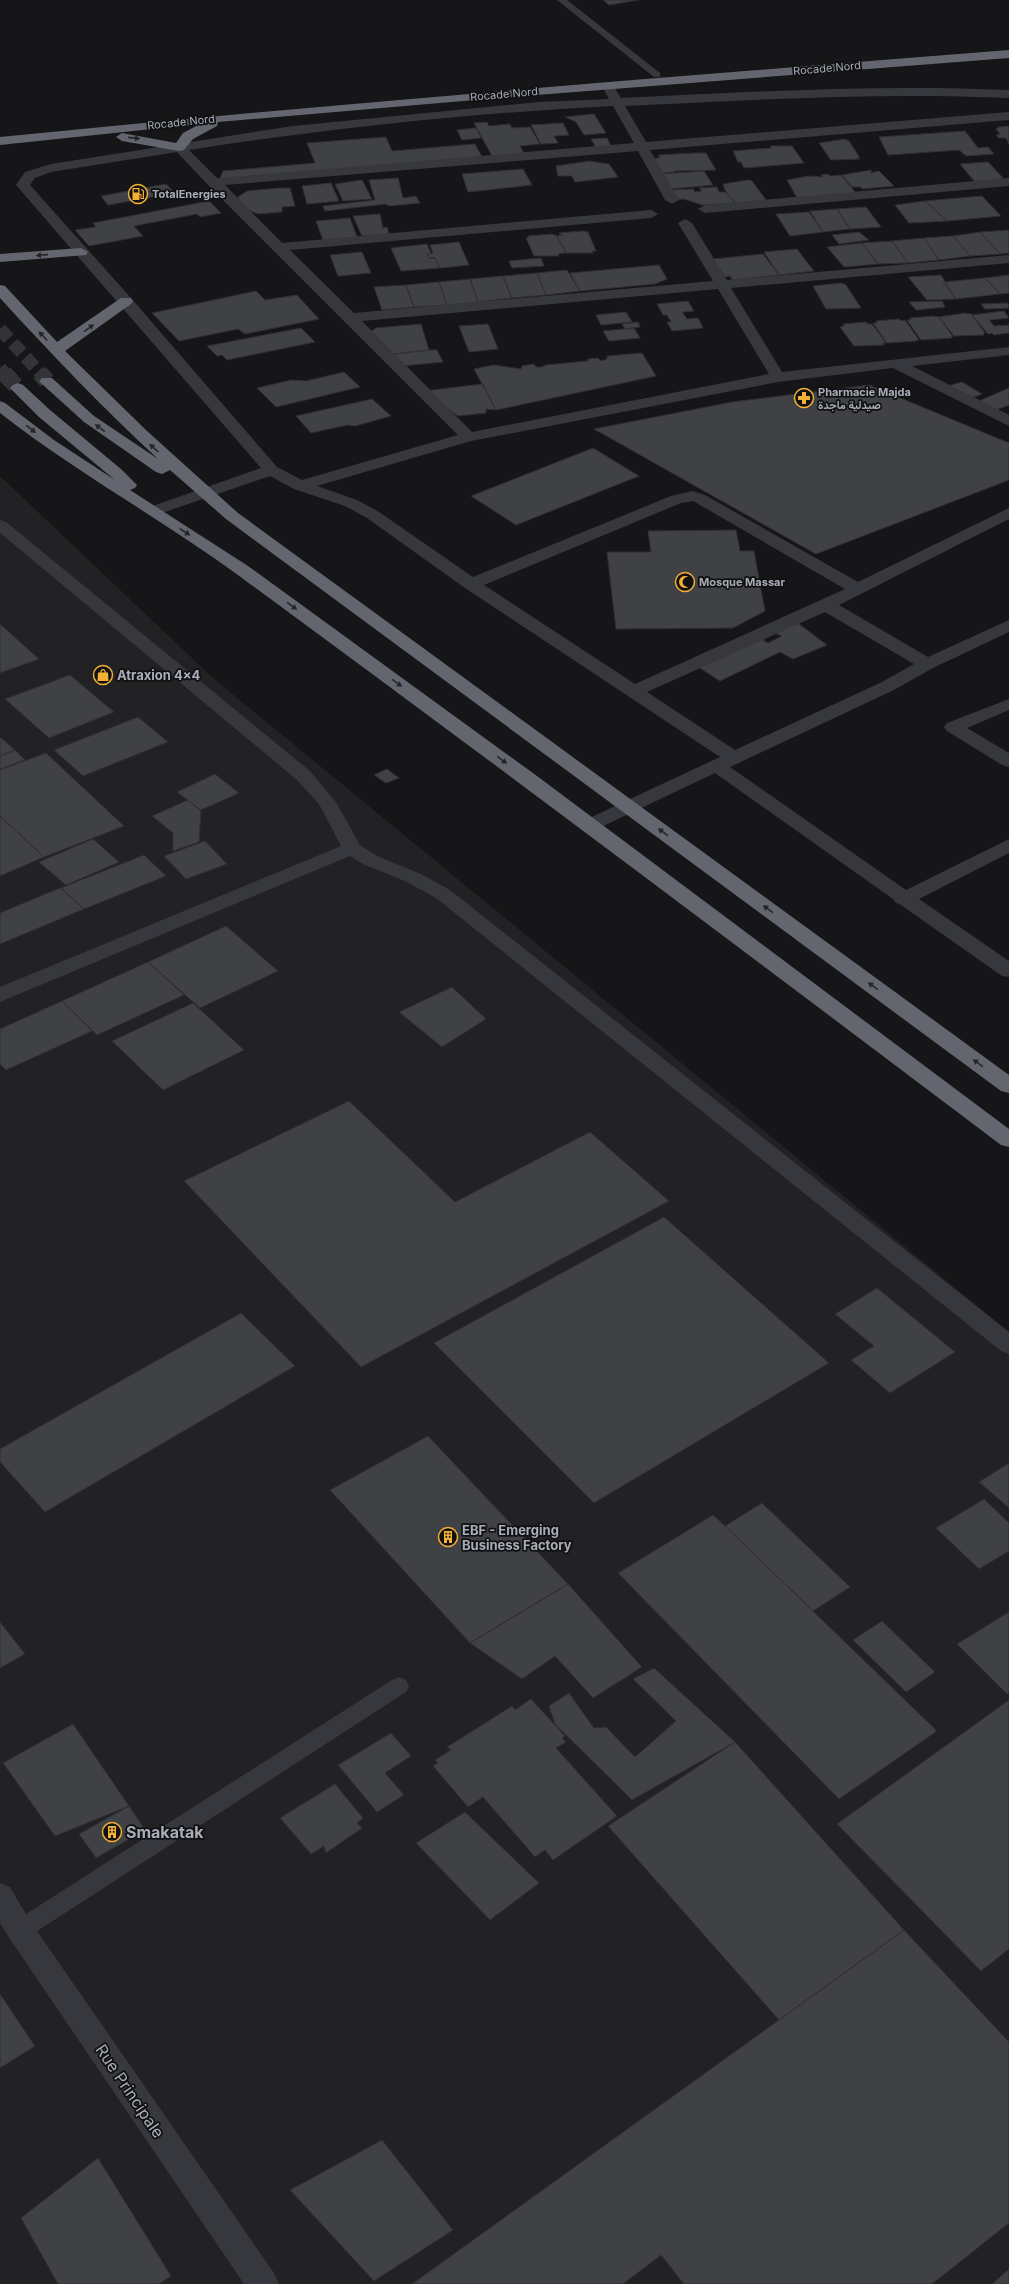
<svg xmlns="http://www.w3.org/2000/svg" width="1009" height="2284" font-family="Inter,Vazirmatn,sans-serif">
  <style>
    .built { fill: #222225 }
    .building { fill: #404145; stroke: #303034 }
    .lines { fill: none; stroke-linecap: round; stroke-linejoin: round }
    .highway-tunnel-far1 { stroke: #333438; stroke-width: 13; stroke-dasharray: 13 6; stroke-linecap: butt }
    .highway-tunnel { stroke: #333438; stroke-width: 17; stroke-dasharray: 17 8; stroke-linecap: butt }
    .lane { fill: #37383d; fill-rule: evenodd }
    .street { fill: #37383d; fill-rule: evenodd }
    .highway { fill: #63666e; fill-rule: evenodd }
    .oneway { fill: #26262a }
    .labels { text-anchor: middle; stroke-width: 3.5; stroke-linejoin: round; paint-order: stroke }
    .far-street-label { font-size: 11px; fill: #a8adb8; stroke: #111113 }
    .far-poi-label { font-size: 11px; font-weight: bold; fill: #a8adb8; stroke: #111113; text-anchor: start }
    .poi-label { font-size: 13px; font-weight: bold; fill: #a8adb8; stroke: #111113; text-anchor: start }
    .near-poi-label { font-size: 16px; font-weight: bold; fill: #a8adb8; stroke: #111113; text-anchor: start }
    .near-street-label { font-size: 16px; fill: #a8adb8; stroke: #111113 }
  </style>
  <rect width="100%" height="100%" fill="#161618"/>
  <!-- built -->
  <path class="built" d="M0,476L213,678L1009,1332V2284H0Z"/>
  <!-- building -->
  <path class="building" d="M603,0H638L609,5Z
    M594,114L606,133L584,135L576,122L565,117Z
    M487,122L489,126L510,124L512,128L530,127L540,144L520,146L524,154L492,156L474,123Z
    M563,123L569,135L554,136L558,143L541,144L531,125Z
    M1009,126V144L1006,138H999L996,135L1000,134L996,129L999,127Z
    M476,128L481,138L462,140L457,130Z
    M965,131L978,148L988,147L994,154L966,156L959,150L888,155L879,137Z
    M386,137L392,151L475,144L482,157L220,179L223,171L315,163L307,143Z
    M607,138L611,146L596,148L591,139Z
    M845,139L849,141L860,158H857L859,159L831,160L819,143Z
    M770,146H792L804,163L744,168L741,162H738L733,151L772,148Z
    M694,153H706L716,170L675,171V172L660,173L652,160L660,157L658,155Z
    M589,161L609,164L618,177L575,182L572,176H558L556,166Z
    M988,162L1003,178L999,179L1001,181L975,182L960,164Z
    M523,169L532,185L468,192L462,174Z
    M871,170V173L879,171L894,186L862,189L861,187H852L842,175Z
    M704,171L713,185L670,189L661,174Z
    M828,174L830,176L841,175L856,193L797,198L787,180L809,176L823,177L821,175Z
    M398,178L403,198L416,196L420,203L389,206L386,204L325,211L323,206L375,200L369,180Z
    M362,180L372,199L343,201L335,184Z
    M748,180L752,181L766,200L735,203L725,190L723,184Z
    M331,183L339,201L307,204L302,186Z
    M166,184L175,193L108,205L101,196Z
    M717,187L719,192H726L735,203L702,205L684,199L672,200L671,190L693,189L695,192L702,191L699,188Z
    M280,188H290L295,206L282,207V212L258,214L246,209L244,204L240,203L238,197L247,191Z
    M982,196L1001,216L947,221L925,201Z
    M209,201L221,213L200,217L197,214L134,226L143,236L89,246L75,230L96,227L93,223Z
    M925,201L947,221L909,223L895,205Z
    M866,207L881,227L850,229L837,209Z
    M837,209L850,229L823,232L810,211Z
    M809,212L823,232L790,236L776,214Z
    M380,214L383,228L387,227L389,234L362,236L353,216Z
    M350,218L357,237L323,240L316,221Z
    M1009,230V253L1000,254L980,232Z
    M583,231L588,232L596,251H592L593,253H566L557,236L562,235L559,233Z
    M859,232L869,240L839,244L832,235Z
    M980,232L1000,254L970,256L953,236Z
    M552,234L557,236L566,253L558,254L559,256H534L526,238H529L528,236Z
    M953,236L970,256L939,260L924,238Z
    M924,238L939,260L908,263L892,241Z
    M892,241L908,263L878,264L862,243Z
    M459,242L469,265L440,268L435,258H429L427,254L433,253L430,245Z
    M862,243L878,264L844,267L827,247Z
    M427,244L431,253L427,254L429,258H435L440,268L401,271L391,248Z
    M797,249L814,271L779,275L764,252Z
    M362,252L371,273L338,276L330,255Z
    M763,254L779,275L732,280L730,276L725,277L713,259Z
    M541,258L544,266L512,268L509,261Z
    M659,265L667,279L655,284L580,291L570,273Z
    M567,270L580,291L546,295L537,273Z
    M537,273L546,295L512,298L503,276Z
    M941,275L956,299L927,300L908,277Z
    M1009,275V293L1000,294L985,278Z
    M503,276L512,298L478,302L470,279Z
    M985,278L1000,294L956,299L943,282Z
    M470,279L478,302L447,305L439,282Z
    M439,282L447,305L414,307L406,285Z
    M841,283L846,285L861,308L826,309L813,286Z
    M406,285L414,307L382,310L374,287Z
    M256,291L265,300L297,295L319,319L245,334L238,329L179,341L152,313Z
    M688,301L694,311L682,312L687,319L698,318L703,328L672,331L667,322H671L667,315H663L657,304Z
    M942,301L945,307L916,310L909,302Z
    M1008,303L1009,308L985,309L981,304Z
    M1004,311L1009,318L989,320L994,326L1009,325V333L994,335L992,333L988,334L972,315Z
    M626,312L632,322L601,325L596,315Z
    M965,313L971,314L985,333L983,334L984,335L954,336L939,317Z
    M933,316L939,317L953,337H950L952,338L921,340L907,320H911L910,318Z
    M899,319L901,321L905,320L919,340H916L917,341L887,343L873,323H877L876,321Z
    M638,322L640,327L625,329L622,324Z
    M866,322L868,324H872L886,343H883L884,345L854,346L840,327L844,326L843,324Z
    M421,324L429,350L394,354L370,332L376,328Z
    M488,324L498,349L469,352L459,326Z
    M301,328L315,342L227,360L222,355L217,356L207,346Z
    M634,328L640,338L609,341L603,331Z
    M429,350H437L443,362L402,366L394,354Z
    M642,353L656,376L496,410L474,369L494,365L521,369L522,366L534,364L536,367H542L546,365L588,361V359L598,358L601,361L607,359V356Z
    M344,372L360,387L276,407L257,388L291,380L306,381Z
    M962,382L982,394L971,398L948,386Z
    M483,384L496,410L486,409V413L458,416L424,391Z
    M869,385L1009,443V480L816,554L594,429L732,402Z
    M1009,388V405L996,410L979,401Z
    M372,399L391,416L355,426L347,425L311,433L296,416Z
    M593,448L639,476L516,525L471,496Z
    M736,530L740,551H754L765,611L733,628L616,629L607,552H651L648,531Z
    M795,621L827,645L793,659L780,652L720,681L697,666L758,637L768,643L782,636L772,632Z
    M0,624L39,659L0,673Z
    M70,675L114,712L49,738L5,699Z
    M138,717L168,742L83,776L54,750Z
    M0,737L15,750L0,756Z
    M15,750L25,760L0,769V756Z
    M46,753L124,826L44,857L0,816V770Z
    M387,769L399,778L386,783L374,775Z
    M215,774L239,793L201,810L177,792Z
    M188,800L201,811L199,842L173,851V833L152,816Z
    M0,816L44,857L0,876Z
    M93,839L119,862L66,885L39,862Z
    M205,841L227,864L186,879L164,856Z
    M144,855L166,876L84,909L61,888Z
    M60,888L84,909L0,944V913Z
    M226,926L278,971L200,1008L148,962Z
    M148,962L184,995L97,1035L62,1001Z
    M452,987L486,1019L442,1047L399,1012Z
    M62,1001L92,1031L6,1070L0,1064V1029Z
    M193,1003L244,1050L163,1090L112,1041Z
    M349,1101L455,1202L590,1132L669,1201L361,1367L184,1181Z
    M664,1217L829,1363L594,1503L434,1343Z
    M877,1288L955,1352L890,1393L851,1360L874,1346L835,1314Z
    M241,1313L295,1366L45,1512L0,1462V1449Z
    M428,1436L568,1584L470,1643L330,1490Z
    M1009,1463V1508L979,1482Z
    M984,1499L1009,1523V1551L979,1569L936,1528Z
    M762,1503L850,1587L813,1611L725,1526Z
    M713,1515L725,1526L937,1731L839,1799L618,1573Z
    M568,1584L642,1667L593,1698L555,1656L522,1679L470,1643Z
    M1009,1612V1693L1007,1694L957,1644Z
    M882,1621L935,1672L906,1692L853,1640Z
    M0,1622L25,1654L0,1668Z
    M654,1668L735,1742L632,1800L555,1724L549,1706L569,1693L594,1728L606,1727L635,1757L676,1721L633,1679Z
    M531,1699L565,1736L562,1738L566,1742L556,1748L617,1816L553,1860L545,1850L535,1857L483,1797L468,1807L433,1766L438,1763L435,1760L451,1750L447,1747L512,1706L515,1710Z
    M1009,1700V1949L981,1971L837,1824Z
    M73,1724L129,1806L55,1836L3,1763Z
    M391,1733L411,1756L385,1773L404,1795L377,1812L338,1765Z
    M735,1742L904,1930L779,2020L608,1826Z
    M335,1784L363,1818L357,1823L362,1828L326,1853L324,1846L311,1854L280,1818Z
    M129,1806L145,1830L96,1858L79,1834Z
    M465,1812L539,1883L490,1920L416,1843Z
    M904,1930L1009,2042V2223L932,2284H684L661,2255L623,2284H412Z
    M0,1994L35,2046L0,2068Z
    M382,2140L453,2230L374,2281L290,2190Z
    M98,2158L171,2276L159,2284H58L21,2218Z
    M1009,2269V2284H992Z"/>
  <g class="lines">
    <!-- highway-tunnel-far1 -->
    <path class="highway-tunnel-far1" d="M0,329L41,374
      M0,368L5,374"/>
    <!-- highway-tunnel -->
    <path class="highway-tunnel" d="M4,373L18,388
      M40,373L47,381"/>
    <!-- lane -->
    <path class="lane" d="M557,0H567L660,73V77H654Z
      M399,1677L406,1680L409,1686L406,1692L28,1937L20,1940L12,1937L9,1930L12,1923L392,1680Z"/>
    <!-- street -->
    <path class="street" d="M610,86L614,87L621,98C750,92 880,84 1009,90V98C881,92 753,100 625,106L646,142L1009,112V120L650,150L679,200L672,204L665,200L638,151L225,185L282,243L651,210L658,214L651,218L290,250L354,313L713,281L678,223L685,219L692,223L727,280L1009,255V263L731,288L782,372L1009,347V355L912,366L1009,415V426L893,368L778,382L471,441L317,486L357,500L379,512L473,577L671,496L692,491L705,495L858,582L1009,508V519L839,605L928,657L1009,620V632L933,668L894,690L730,767L906,890L1009,839V853L919,899L1009,961V977L1002,976L901,905L896,903L893,899L715,773L597,829L590,831L583,829L580,825L583,821L720,757L465,588L367,518L345,506L294,489L270,476L159,514H147L145,511L147,508L261,468L16,185L25,172L51,164L293,126L539,102L609,99L604,90ZM613,106L634,143L217,178L189,150C330,128 471,113 613,106ZM177,152L208,185L458,435L302,480L277,467L131,298L30,185L35,178L51,172ZM718,289L769,374L472,432L362,321ZM693,501L845,589L635,684L484,585L681,503ZM825,612L914,664L882,682L735,750L647,692Z
      M1009,178V186L705,213L698,209L705,205Z
      M0,520L6,522L310,771L336,802L360,845L377,856L421,874L450,890L1009,1332V1354L1001,1351L436,898L407,882L363,864L350,856L0,1002V987L341,846L319,804L296,779L0,533Z
      M1009,699V710L967,728L1009,753V767L1002,765L947,731L944,727L947,723Z
      M0,1883L10,1887L30,1921L274,2273L279,2284H244L10,1939L0,1923Z"/>
    <!-- highway -->
    <path class="highway" d="M1009,50V58L498,98L218,122L217,126L193,139L184,150L179,151L122,141L116,137L122,133L176,143L183,133L200,124L0,145V137C336,103 672,77 1009,50Z
      M81,248L88,252L86,255L0,262V254Z
      M0,285L5,286L57,342L121,298H131L133,301L131,304L65,351L147,431L238,513L1009,1075V1093L1001,1091L226,519L170,470L162,474L156,472L84,422L42,384L39,381L42,378H52L94,416L158,459C103,408 51,354 0,298Z
      M18,383L23,385L50,410L121,469L137,485L135,488L130,490L248,566L537,776L1009,1129V1147L1001,1145C749,955 497,765 242,578C163,520 77,473 0,413V401L5,403L54,440L115,480L39,417L10,388L13,385Z"/>
  </g>
  <!-- one-way arrows -->
  <defs><path id="oneway-solid" d="M-6-.8H1V-3.2L6.5 0L1 3.2V.8H-6Z"/></defs>
  <g class="oneway">
    <use href="#oneway-solid" transform="translate(134 138) rotate(6)"/>
    <use href="#oneway-solid" transform="translate(42 255) rotate(176)"/>
    <use href="#oneway-solid" transform="translate(89 328) rotate(-36)"/>
    <use href="#oneway-solid" transform="translate(43 336) rotate(-133)"/>
    <use href="#oneway-solid" transform="translate(100 428) rotate(-143)"/>
    <use href="#oneway-solid" transform="translate(31 429) rotate(37)"/>
    <use href="#oneway-solid" transform="translate(154 448) rotate(-138)"/>
    <use href="#oneway-solid" transform="translate(185 532) rotate(33)"/>
    <use href="#oneway-solid" transform="translate(292 606) rotate(36)"/>
    <use href="#oneway-solid" transform="translate(397 683) rotate(36)"/>
    <use href="#oneway-solid" transform="translate(502 760) rotate(36)"/>
    <use href="#oneway-solid" transform="translate(663 832) rotate(-144)"/>
    <use href="#oneway-solid" transform="translate(768 909) rotate(-144)"/>
    <use href="#oneway-solid" transform="translate(873 986) rotate(-144)"/>
    <use href="#oneway-solid" transform="translate(978 1063) rotate(-144)"/>
  </g>
  <!-- icons -->
  <defs>
    <symbol id="fuel-ring" viewBox="-11 -11 22 22"><circle r="9.5" fill="#111113" stroke="#f2b134" stroke-width="1.5"/><path d="M-5.5-6h7V0h2V4h1.3V-2.5L3-4.5l.8-.8L6-3V5H2.5V1h-1V6h-7ZM-4.2-4.7v3.2H.2V-4.7Z" fill="#f2b134"/></symbol>
    <symbol id="pharmacy-ring" viewBox="-11 -11 22 22"><circle r="9.5" fill="#111113" stroke="#f2b134" stroke-width="1.5"/><path d="M-2-6h4v4h4v4h-4v4h-4v-4h-4v-4h4Z" fill="#f2b134"/></symbol>
    <symbol id="mosque-ring" viewBox="-11 -11 22 22"><circle r="9.5" fill="#111113" stroke="#f2b134" stroke-width="1.5"/><path d="M3.5-4.9A6 6 0 1 0 3.5 4.9A5 5 0 1 1 3.5-4.9Z" fill="#f2b134"/></symbol>
    <symbol id="shop-ring" viewBox="-11 -11 22 22"><circle r="9.5" fill="#111113" stroke="#f2b134" stroke-width="1.5"/><path d="M-5-2.5h2.3a2.7 3.5 0 0 1 5.4 0H5L5.5 6h-11ZM-1.5-2.5h3a1.5 2.3 0 0 0-3 0Z" fill="#f2b134"/></symbol>
    <symbol id="building-ring" viewBox="-11 -11 22 22"><circle r="9.5" fill="#111113" stroke="#f2b134" stroke-width="1.5"/><path d="M-4-6H4V6H1V3H-1V6H-4ZM-2.5-4.3h1.7v1.8h-1.7ZM.8-4.3h1.7v1.8H.8ZM-2.5-1h1.7V.8h-1.7ZM.8-1h1.7V.8H.8Z" fill="#f2b134"/></symbol>
  </defs>
  <g fill-rule="evenodd">
    <use href="#fuel-ring" x="127" y="183" width="22" height="22"/>
    <use href="#pharmacy-ring" x="793" y="387" width="22" height="22"/>
    <use href="#mosque-ring" x="674" y="571" width="22" height="22"/>
    <use href="#shop-ring" x="92" y="664" width="22" height="22"/>
    <use href="#building-ring" x="437" y="1526" width="22" height="22"/>
    <use href="#building-ring" x="101" y="1821" width="22" height="22"/>
  </g>
  <g class="labels">
    <!-- far-street labels -->
    <g class="far-street-label">
      <text transform="translate(827 68) rotate(-5)" y="4">Rocade Nord</text>
      <text transform="translate(504 94) rotate(-5)" y="4">Rocade Nord</text>
      <text transform="translate(181 122) rotate(-6)" y="4">Rocade Nord</text>
    </g>
    <!-- far-poi labels -->
    <g class="far-poi-label">
      <text x="152" y="198">TotalEnergies</text>
      <text x="818" y="396">Pharmacie Majda<tspan x="818" dy="13">صيدلية ماجدة</tspan></text>
      <text x="699" y="586">Mosque Massar</text>
    </g>
    <!-- poi labels -->
    <g class="poi-label">
      <text x="117" y="680">Atraxion 4x4</text>
      <text x="462" y="1535">EBF - Emerging<tspan x="462" dy="15">Business Factory</tspan></text>
    </g>
    <!-- near-poi labels -->
    <g class="near-poi-label">
      <text x="126" y="1838">Smakatak</text>
    </g>
    <!-- near-street labels -->
    <g class="near-street-label">
      <text transform="translate(130 2091) rotate(56)" y="6">Rue Principale</text>
    </g>
  </g>
</svg>
